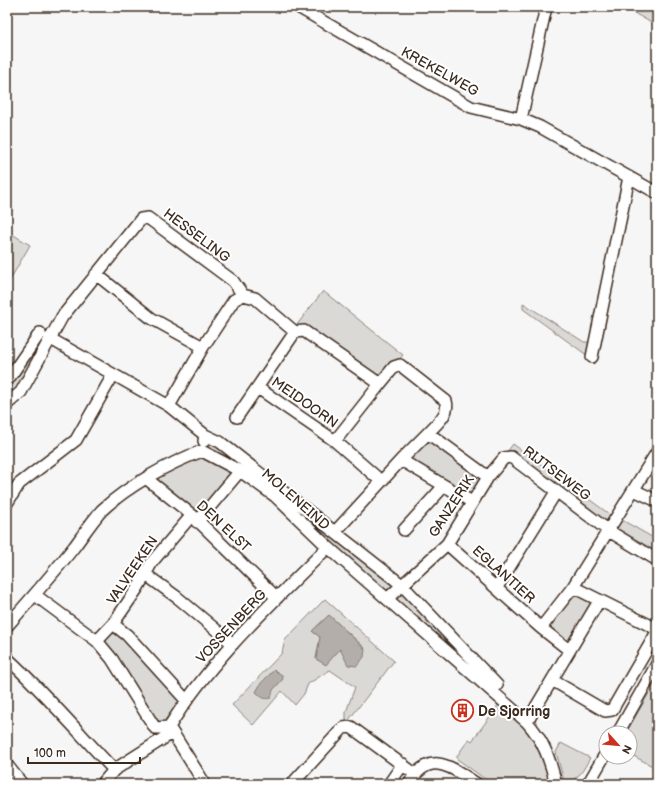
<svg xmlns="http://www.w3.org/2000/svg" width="664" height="791" font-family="'Balsamiq Sans',sans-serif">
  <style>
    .green { fill: #dbd9d6; stroke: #8b827a; fill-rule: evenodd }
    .water { fill: #b4aeaa; stroke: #847972 }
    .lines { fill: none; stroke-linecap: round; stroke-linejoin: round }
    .minor-casing { stroke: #3b2a1e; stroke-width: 14 }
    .minor { stroke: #fff; stroke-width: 11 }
    .labels { text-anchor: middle; stroke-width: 4; stroke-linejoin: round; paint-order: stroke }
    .street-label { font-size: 14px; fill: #3b2a1e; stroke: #fff }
    .poi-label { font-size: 14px; font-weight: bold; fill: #3b2a1e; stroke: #fff; text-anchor: start }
  </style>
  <rect width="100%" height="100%" fill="#f7f6f6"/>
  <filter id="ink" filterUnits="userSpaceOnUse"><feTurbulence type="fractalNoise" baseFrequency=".025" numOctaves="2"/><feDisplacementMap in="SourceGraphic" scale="8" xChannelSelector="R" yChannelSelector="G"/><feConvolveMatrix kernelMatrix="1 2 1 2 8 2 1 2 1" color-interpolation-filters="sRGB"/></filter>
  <g filter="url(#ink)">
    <!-- green -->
    <path class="green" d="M628,7H657V26L627,9Z
      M7,231L30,245L7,285Z
      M323,291L403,355L383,379L303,327L296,326Z
      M523,303L584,342H591L588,356L523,309Z
      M39,341L45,344L16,394L7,402V388Z
      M432,439L484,479L472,500L406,460L428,440Z
      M211,443H214L393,582V589L389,592H380L332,543L287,502L206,450V447Z
      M513,444L612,516L606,523L507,452Z
      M199,457L209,460L231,473L230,479L200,512L196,511L158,484L156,478Z
      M622,520L657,540V557L616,529Z
      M402,589L492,685L393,597Z
      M576,595C582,595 590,600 592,605L568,644L549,629L551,623Z
      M325,599L394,661L348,721L346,720V712L355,687L330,670L308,684L304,694L295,705L282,691L253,725L232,705L282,653L285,640ZM329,615L365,648L340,649L326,664L316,659L320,637L312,631Z
      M111,632H117L181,701L162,723L154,721L105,641Z
      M657,679V771L656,768L630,754V733H626Z
      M499,704C531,732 540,741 550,784H492L457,759V756L469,739L472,741Z
      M561,743L590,758C583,770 579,781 564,781L556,752Z"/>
    <!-- water -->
    <path class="water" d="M329,615L365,649L364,657L357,666L348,665L340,649L326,665L316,659L320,637L312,631Z
      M274,670L282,675L283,679L273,690L271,698C264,700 261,697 256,692L261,683Z"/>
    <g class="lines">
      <defs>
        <path id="minor" d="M298,7L471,107L521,119L540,127L657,193
          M521,119L546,7
          M96,274L151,318L203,347
          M243,295L255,298L295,332L304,331L380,384L394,367L400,365L446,401C450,414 436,424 428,433L488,477L504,458L511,457L609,531L657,560
          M49,338L169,406L205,435L204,441
          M592,357L629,177
          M7,381L40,333
          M258,388L335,441L381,481
          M7,404L21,392L62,317L141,219L148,218L233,281L243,295L234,300L203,347L169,406
          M237,417L295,332
          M205,435L220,442L402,585L497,685L492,691
          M335,441L380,384
          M401,460L472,502
          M147,479L192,515L277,598
          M634,490L657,501
          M7,503L19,484L76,440L113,375
          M197,522L240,471
          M404,530L444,486
          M335,532L401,460L428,433
          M447,544L541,628
          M145,574L178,598L233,644
          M497,587L556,492
          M573,587L657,629
          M35,595L97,641L112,659L155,728L169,727
          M387,599L447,544L488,477
          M113,624L127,635L186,700
          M7,626C30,600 53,574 74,547C83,535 92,521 102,510C128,486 169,463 202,451L240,471L275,496L328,547L527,722C544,741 550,760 556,784
          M97,641L113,624L137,589L152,562L192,515
          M569,650L541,628L573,587L657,452
          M7,658C45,693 78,732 114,770
          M552,680L605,711L612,710L657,632
          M527,722L599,601
          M169,727C211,659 272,603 328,547
          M169,727L203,781
          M618,733L657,664
          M7,765L22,784
          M102,784L114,770L172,733
          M292,784L343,728L351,727L415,774
          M389,784L403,764
          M409,784C430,748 452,768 477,784
          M588,784L606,753"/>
      </defs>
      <!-- minor casing -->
      <use href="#minor" class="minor-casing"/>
      <!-- minor -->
      <use href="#minor" class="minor"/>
    </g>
  </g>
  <!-- icons -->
  <defs>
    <symbol id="building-ring" viewBox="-11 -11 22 22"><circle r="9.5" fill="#fff" stroke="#c8321e" stroke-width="1.5"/><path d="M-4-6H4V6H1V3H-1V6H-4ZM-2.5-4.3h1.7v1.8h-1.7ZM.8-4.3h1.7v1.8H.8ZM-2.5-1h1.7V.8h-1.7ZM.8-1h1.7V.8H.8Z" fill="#c8321e"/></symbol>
  </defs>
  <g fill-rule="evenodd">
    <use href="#building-ring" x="450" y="698" width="25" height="25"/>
  </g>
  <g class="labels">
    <!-- street labels -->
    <g class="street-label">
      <text transform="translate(440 71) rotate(29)" y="5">KREKELWEG</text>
      <text transform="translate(197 235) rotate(37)" y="5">HESSELING</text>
      <text transform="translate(305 402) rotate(35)" y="5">MEIDOORN</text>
      <text transform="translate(557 473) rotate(37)" y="5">RIJTSEWEG</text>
      <text transform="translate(296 499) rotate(41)" y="5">MOLENEIND</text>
      <text transform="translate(451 506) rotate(-57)" y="5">GANZERIK</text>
      <text transform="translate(224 526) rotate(43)" y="5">DEN ELST</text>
      <text transform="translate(132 570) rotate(-56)" y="5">VALVEEKEN</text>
      <text transform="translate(504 574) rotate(42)" y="5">EGLANTIER</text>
      <text transform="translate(231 626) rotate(-47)" y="5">VOSSENBERG</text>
    </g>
    <!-- poi labels -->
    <g class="poi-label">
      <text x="478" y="716">De Sjorring</text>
    </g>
  </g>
  <!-- margin -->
  <rect width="664" height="791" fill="none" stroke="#fff" stroke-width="24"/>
  <rect x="12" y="12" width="640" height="767" fill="none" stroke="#3b2a1e" stroke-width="1.5" filter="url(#ink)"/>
  <!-- north arrow -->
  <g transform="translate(618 745) rotate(117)"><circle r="19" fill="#ffffff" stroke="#b1aaa5"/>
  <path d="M0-3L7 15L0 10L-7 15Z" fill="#c8321e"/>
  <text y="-6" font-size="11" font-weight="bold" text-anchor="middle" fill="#3b2a1e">N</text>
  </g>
  <!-- scale -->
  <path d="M28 757v6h112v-6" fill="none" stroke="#3b2a1e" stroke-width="2"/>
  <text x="34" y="757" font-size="12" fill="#3b2a1e" stroke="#ffffff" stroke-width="3" paint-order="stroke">100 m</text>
</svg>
